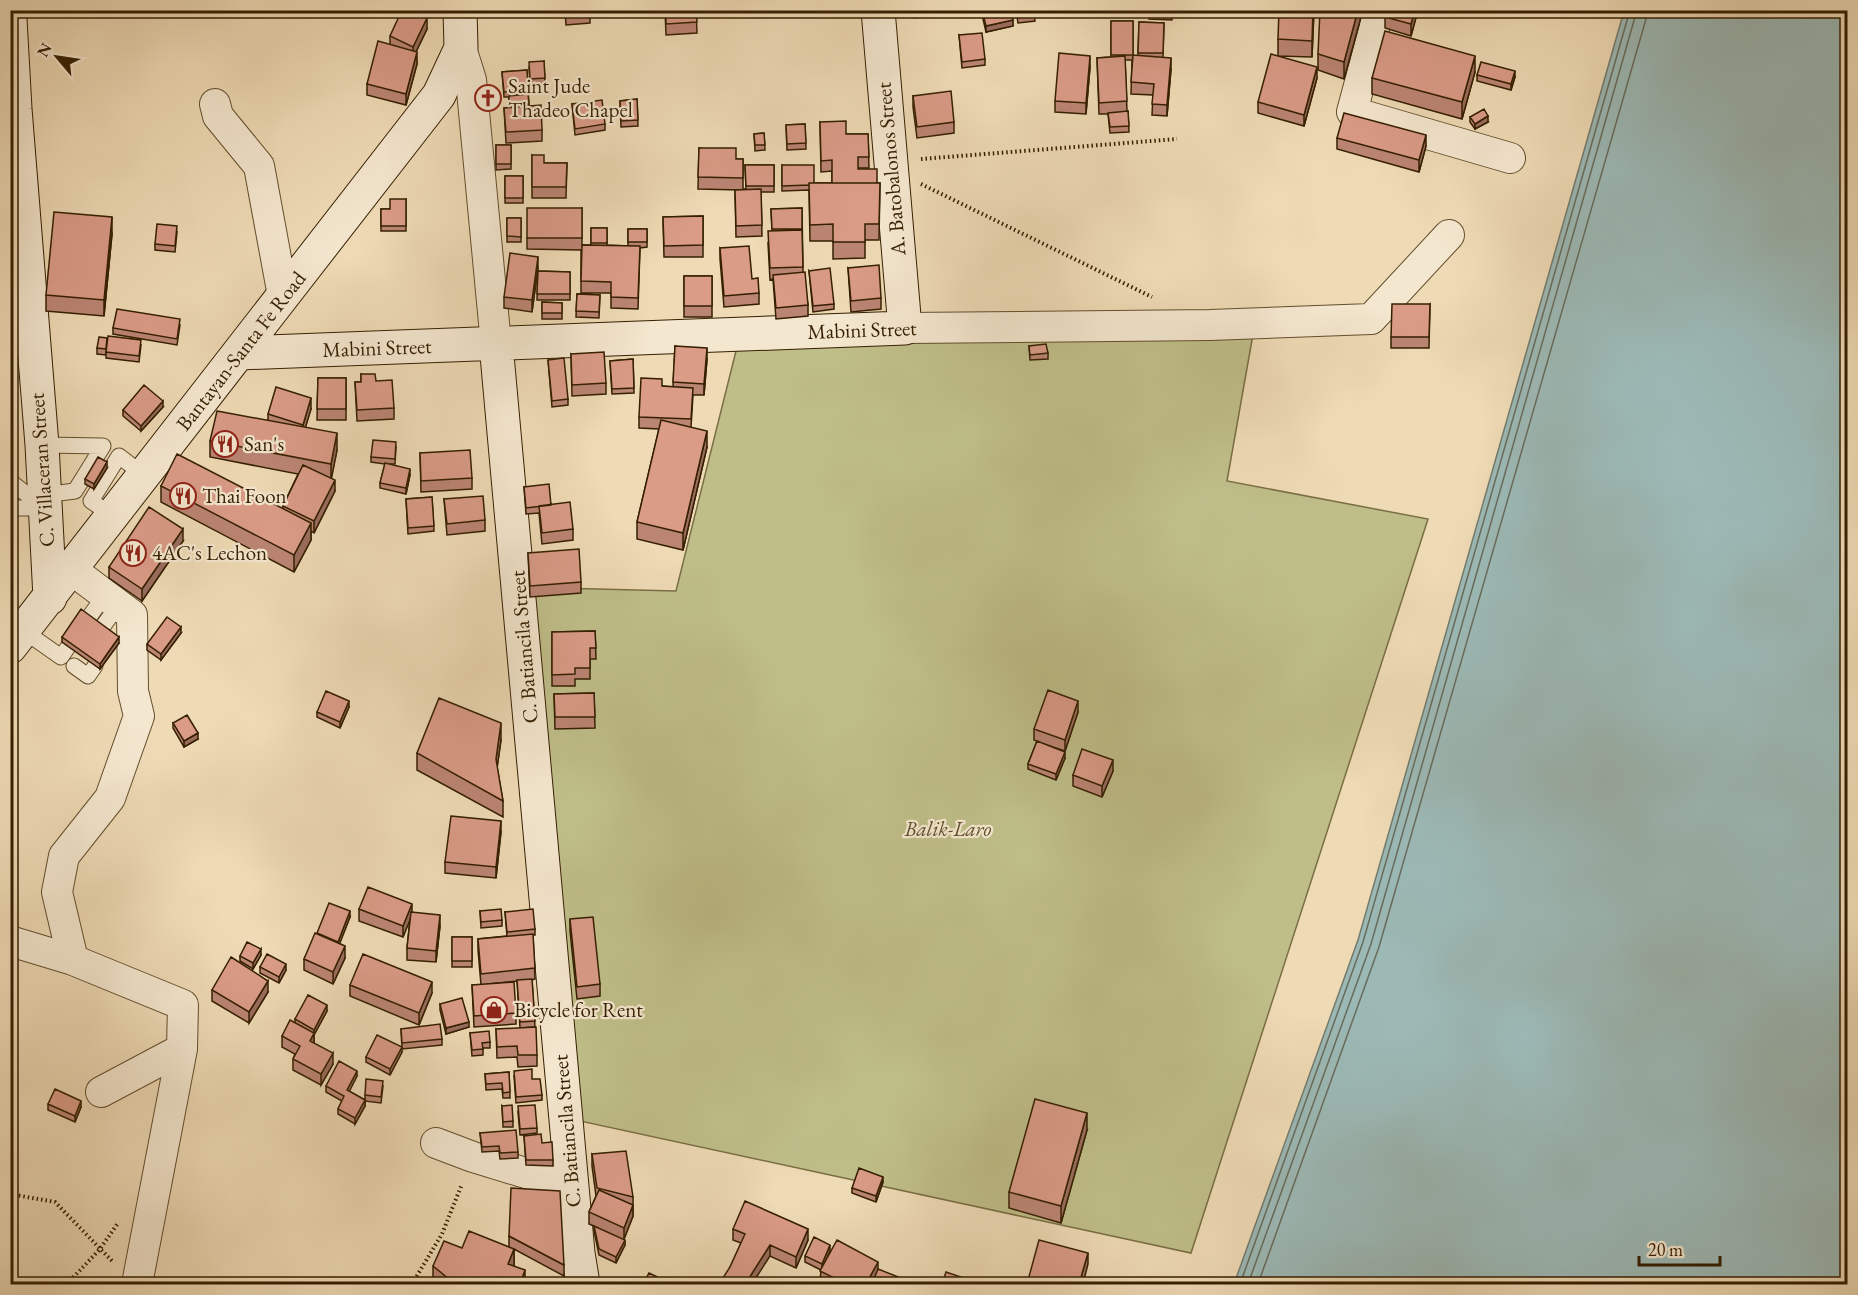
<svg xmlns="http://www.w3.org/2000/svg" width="1858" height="1295" font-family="'EB Garamond',serif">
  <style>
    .green { fill: #bfbe89; stroke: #7a6e44; stroke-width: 1.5 }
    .water { fill: #9cb9b6; stroke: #737b6d; stroke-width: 1.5 }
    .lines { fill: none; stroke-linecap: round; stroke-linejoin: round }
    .shore { stroke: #686c5b; stroke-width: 1.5 }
    .lane-casing { stroke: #634e2d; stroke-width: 17 }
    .street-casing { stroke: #634e2d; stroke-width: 32 }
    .secondary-casing { stroke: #351f00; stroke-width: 35 }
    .path { stroke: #351f00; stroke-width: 4; stroke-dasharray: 1.5 3; stroke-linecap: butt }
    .lane { stroke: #f4e7cf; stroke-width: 15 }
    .street { stroke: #f4e7cf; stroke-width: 30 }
    .secondary { stroke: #f4e7cf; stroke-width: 33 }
    .wall { fill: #bb8574; stroke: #351f00; stroke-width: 1.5 }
    .shaded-wall { fill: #996c5e; stroke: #351f00; stroke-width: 1.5 }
    .building { fill: #da9b87; stroke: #351f00; stroke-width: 1.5 }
    .labels { text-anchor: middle; stroke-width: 4.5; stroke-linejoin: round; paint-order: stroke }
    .poi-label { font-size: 21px; fill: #351f00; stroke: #f4e7cf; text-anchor: start }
    .street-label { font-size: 21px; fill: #351f00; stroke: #f4e7cf }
    .park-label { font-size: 21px; font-style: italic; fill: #5e4f29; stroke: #f4e7cf }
  </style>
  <rect width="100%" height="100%" fill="#eedab5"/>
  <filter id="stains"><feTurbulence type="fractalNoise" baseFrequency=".00333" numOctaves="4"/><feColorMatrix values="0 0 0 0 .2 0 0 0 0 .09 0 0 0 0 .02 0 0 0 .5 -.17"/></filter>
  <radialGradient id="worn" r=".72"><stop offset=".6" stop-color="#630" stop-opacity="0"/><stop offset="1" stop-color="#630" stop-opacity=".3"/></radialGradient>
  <!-- green -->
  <path class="green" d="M1255,323L1227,481L1428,519L1191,1253L566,1118L518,587L676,591L740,335Z"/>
  <!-- water -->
  <path class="water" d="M1624,11H1847V1284H1234L1358,940Z"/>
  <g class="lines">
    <!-- shore -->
    <path class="shore" d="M1240,1284L1363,942L1630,10
      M1248,1284L1371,944L1637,10
      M1258,1284L1379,947L1646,19V10"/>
    <defs>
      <path id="lane" d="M42,445L103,446L75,491L43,495
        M10,508H44L11,482
        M113,516L91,501L119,456L145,476
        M87,620L105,595
        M101,629L119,604
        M24,631L61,657L68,647
        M74,666L88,676L95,666"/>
      <path id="street" d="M1377,10L1374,30L1352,112L1510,158
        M461,48L471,80L496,344
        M215,104L218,116L259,166L283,296
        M905,328L1210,325L1371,319L1449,235
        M72,570L132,615L133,691L139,716L110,798L64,856L57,892L73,960
        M10,941L73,960L183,1005L182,1049L137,1284
        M101,1092L182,1049
        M436,1143L473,1157L572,1187"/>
      <path id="secondary" d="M10,19L15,109L42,445L50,598
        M496,344L578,1253L583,1284
        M239,353L905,328L878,10
        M10,647L439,95L461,48L460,10"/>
    </defs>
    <!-- lane casing -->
    <use href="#lane" class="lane-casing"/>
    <!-- street casing -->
    <use href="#street" class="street-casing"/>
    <!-- secondary casing -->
    <use href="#secondary" class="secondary-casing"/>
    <!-- path -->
    <path class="path" d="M921,159L1177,139
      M921,184L1152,297
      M10,1194L55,1202L113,1262
      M67,1284L100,1249L118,1223
      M412,1284L442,1234L462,1184"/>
    <!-- lane -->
    <use href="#lane" class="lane"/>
    <!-- street -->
    <use href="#street" class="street"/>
    <!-- secondary -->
    <use href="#secondary" class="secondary"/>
  </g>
  <!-- wall -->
  <path class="wall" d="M565,10H596V11L590,12V23L566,25Z
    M665,10H696L697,33L666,35Z
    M913,10H958V11L914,18Z
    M981,10H1011L1013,26L986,32Z
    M1016,10H1034L1035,21L1018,23Z
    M1149,10H1173L1172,20L1149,19Z
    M1314,10L1312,57L1278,56V39Z
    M1387,10H1418L1411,36L1385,28V17Z
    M1361,17L1344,79L1318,70V54Z
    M1111,21H1133V57L1138,56L1139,22L1164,23L1163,57L1171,69L1167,116L1152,115L1153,95L1131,94L1132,60H1125L1127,111H1128L1129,132L1110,133L1108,114H1099L1097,58L1111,57Z
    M427,29L416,52L417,64L406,105L367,95V84L390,45V36Z
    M959,35L985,59V65L962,68Z
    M544,61L545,84L530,85L529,67Z
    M1090,67L1086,114L1055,112V101Z
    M527,70L529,106L542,130V141L506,143L504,108L509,107V97H504L502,72Z
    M1475,72L1462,119L1372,94V78Z
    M1477,75L1515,77L1511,90L1477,81Z
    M1317,78L1304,126L1258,113V102Z
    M483,89L494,97V102L484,104Z
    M913,96L954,122V133L917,138L913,107Z
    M637,99L638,126L621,127L620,101Z
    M572,104L605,124V130L575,135Z
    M1470,117L1488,122L1475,129L1470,122Z
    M820,122L846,134H868L869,168H858L877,183H880L879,240H865V258L833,259V241H810L809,190L782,191V165L814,183H832V171L821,172Z
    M805,124L806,149L787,150L786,125Z
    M764,133L765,150L755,151L754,134Z
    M1337,138L1426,146L1419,172L1337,149Z
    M496,145H511V169L496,170Z
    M699,148L736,159H743V189H746L745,165H774V192H761L762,236L736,237L735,190H741L698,189Z
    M532,155L544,163H567L566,198H532Z
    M505,176H523V203H505Z
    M406,199V231H381V209H390Z
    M582,208V245H591V228H607V245L628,246V229H647V247L640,248L638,309L611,308V293H581V250L527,249V238Z
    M802,208L803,272L808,305V316L776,319L773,279L770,280L768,243L772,231L771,209Z
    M703,216V257H664L663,217Z
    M507,218H521V242H507Z
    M177,232L175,252L155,250V244Z
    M112,234L104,316L46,311V295Z
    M720,248L752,279L759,293V304L724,307L720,259Z
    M538,268L532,312L504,308V297Z
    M848,268L881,298V309L851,312Z
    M538,271L570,272V300H537Z
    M809,271L834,304V309L813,312Z
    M684,276H712V317H684Z
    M577,294L600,295L599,318L576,317Z
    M542,302L562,303V319H542Z
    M1430,304L1429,348H1391V337Z
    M180,325L177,345L113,334V328Z
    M107,344L106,355L97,354V348Z
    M141,345L139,362L106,358V352Z
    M675,346L707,359L704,395H693L691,427L707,447L683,550L637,539V522L659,429L639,428V417L662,386L673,387Z
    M1029,346L1048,353V359L1030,360Z
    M571,354L606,383V394L572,396Z
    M633,359L634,393L612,394L610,361Z
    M548,360L568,399V405L552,407Z
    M361,374L376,381L394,408V419L357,421L355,382H361Z
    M318,378H346V420H317Z
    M163,407L141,431L123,416V410Z
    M311,409L305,427L337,450L331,478L335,491L314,533L311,531V540L294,572L161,502V486L283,509V506L298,474L210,457V441L268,420V414Z
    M396,447L395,464H389L410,475L406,494L380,488V483L385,464L371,462V457Z
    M420,453L472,478V489L421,492Z
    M107,468L94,489L85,484V479Z
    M524,487L551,505L573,529V540L542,544L539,513L526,514Z
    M432,497L434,531L408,534L406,499Z
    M444,499L485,520V531L447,535Z
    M183,541L142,601L109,578V567Z
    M528,553L581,582V593L530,597Z
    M595,631L596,659H590V679H575V686H552V632Z
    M181,633L161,660L147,650V644Z
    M62,637L119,643L100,669L62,642Z
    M594,693L595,728L555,729L554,694Z
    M349,707L340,728L317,717V712Z
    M1078,712L1065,751L1038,742L1065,758L1056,780L1028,769V764L1037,741L1034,740V729Z
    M173,723L198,739L184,747L173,728Z
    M501,740L497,767L503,801V817L417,770V753Z
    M1113,771L1102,797L1073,786V775Z
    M501,832L496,878L445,873V862Z
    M359,909L412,912L440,926L436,962L407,960V948L410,918L403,937L359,921Z
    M480,911L502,920V926L481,928Z
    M505,912L535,929V935H533L535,979L532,980L535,1027L520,1028L517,981L488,984L516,1013V1024L474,1027L472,985H481L478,950V939L507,936Z
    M350,917L339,944L345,958L333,984L304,970V959L317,934Z
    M570,919L600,984V996L577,999L570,931Z
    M452,937H472V967H452Z
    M261,955L253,969L240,961V956Z
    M260,967L286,970L279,983L260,973Z
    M350,985L432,993L419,1025L350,996Z
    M212,990L268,992L249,1023L212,1001Z
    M440,1004L469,1027L446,1034L440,1010Z
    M327,1011L314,1035V1043L333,1064L321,1085L293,1070V1059L295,1054L282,1047V1036L295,1023V1019Z
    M401,1029L442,1039V1045L402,1049Z
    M496,1029L537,1055V1066L518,1067L517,1057L497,1058Z
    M470,1033L490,1042V1048H483V1055L472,1056Z
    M402,1052L390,1075L366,1062V1057Z
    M509,1072L510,1098H503L502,1089L486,1090L485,1074Z
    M357,1076L349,1091L365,1100V1095L383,1086L381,1103L365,1101V1106L355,1124L338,1114V1109L342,1101L326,1092V1086Z
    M514,1076L532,1079L542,1095V1100L516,1103Z
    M48,1104L81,1107L75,1122L48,1110Z
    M502,1106L513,1121V1127H503Z
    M518,1112L537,1128V1133L520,1135Z
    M1087,1130L1061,1223L1009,1208V1192Z
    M480,1133L518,1152V1158L500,1159L499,1151L482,1152Z
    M524,1136L542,1143L553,1160V1166L526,1165Z
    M592,1154L633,1197V1216L624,1239L625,1245L616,1263L599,1255L594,1231V1226L589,1224V1212L596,1196L592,1166Z
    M883,1182L876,1202L852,1193V1188Z
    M733,1229L808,1240L796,1268L770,1256L730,1267L741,1243L733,1240Z
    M509,1236L564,1265V1276L514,1249V1266L525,1284H435L433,1282V1266L462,1248L509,1247Z
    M830,1251L826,1260L878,1271L872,1284H825L820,1282L821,1270L805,1262V1256Z"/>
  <!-- shaded-wall -->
  <path class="shaded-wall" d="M1313,10H1314L1312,57V41Z
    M1358,10H1361V17L1344,79V62Z
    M1415,10H1418L1411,36V24Z
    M427,18V29L413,58V47Z
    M1013,20V26L986,32V26Z
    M417,52V64L406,105V94Z
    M1090,56V67L1086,114V103Z
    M1475,56V72L1462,119V102Z
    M1171,58V69L1167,116V105Z
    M1317,67V78L1304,126V115Z
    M1515,71V77L1511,90V84Z
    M1488,116V122L1475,129V124Z
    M1426,135V146L1419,172V160Z
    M112,217V234L104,316V300Z
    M538,257V268L532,312V300Z
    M707,348V359L704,395V384Z
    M311,398V409L303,436V425Z
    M163,401V407L141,431V426Z
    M707,431V447L683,550V533Z
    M337,433V450L331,481V464Z
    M107,462V468L94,489V484Z
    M410,469V475L406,494V488Z
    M335,480V491L314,533V521Z
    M311,523V540L294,572V555Z
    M183,529V541L142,601V589Z
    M181,627V633L161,660V654Z
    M119,637V643L100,669V664Z
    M349,701V707L340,728V722Z
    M1078,701V712L1065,751V740Z
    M501,723V740L496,776V759Z
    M198,733V739L184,747V741Z
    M1065,752V758L1056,780V774Z
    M1113,760V771L1102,797V786Z
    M501,821V832L496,878V867Z
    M412,904V915L403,937V926Z
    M350,911V917L338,948V942Z
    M440,915V926L436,962V951Z
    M345,946V958L333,984V972Z
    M261,949V955L253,969V963Z
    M286,964V970L279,983V977Z
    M268,981V992L249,1023V1012Z
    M432,982V993L419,1025V1013Z
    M327,1005V1011L314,1035V1045L310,1041L314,1033V1030Z
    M469,1022V1027L446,1034V1028Z
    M402,1047V1052L390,1075V1069Z
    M333,1053V1064L321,1085V1074Z
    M357,1071V1076L347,1096V1090Z
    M365,1100V1106L355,1124V1118Z
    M81,1101V1107L75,1122V1116Z
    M1087,1113V1130L1061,1223V1206Z
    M883,1177V1182L876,1202V1196Z
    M633,1205V1216L624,1239V1228Z
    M808,1229V1240L796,1268V1257Z
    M625,1240V1245L616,1263V1257Z
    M770,1245V1256L752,1284H747L749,1278Z
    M830,1245V1251L822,1270V1264Z
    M514,1249V1265L508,1281V1264Z
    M1088,1253V1264L1083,1284H1079Z
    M878,1262V1273L872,1284H866Z
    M525,1270V1284H520Z"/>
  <!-- building -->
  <path class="building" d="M402,10H412L427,18L413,47L390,36Z
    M566,10H590V12L566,13Z
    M666,10H696L697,22L666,24Z
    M982,10H1011L1013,20L986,26Z
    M1017,10H1034L1035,15L1018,17Z
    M1279,10H1313L1312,41L1278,39Z
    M1320,10H1358L1344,62L1318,54Z
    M1387,10H1415L1411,24L1385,17Z
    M1111,21H1133V55H1111Z
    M1139,22L1164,23L1163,53H1138Z
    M1385,31L1475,56L1462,102L1372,78Z
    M982,33L985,59L962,62L959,35Z
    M378,41L417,52L406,94L367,84Z
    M1059,53L1090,56L1086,103L1055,101Z
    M1271,54L1317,67L1304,115L1258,102Z
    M1133,55L1171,58L1167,105L1152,104L1154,84L1131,82Z
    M1125,56L1127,101L1099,103L1097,58Z
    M544,61L545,78L530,79L529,62Z
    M1481,62L1515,71L1511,84L1477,75Z
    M527,70L528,90L504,92L502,72Z
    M493,87L494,97L484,98L483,89Z
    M951,91L954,122L917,127L913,96Z
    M528,94L529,104L509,105V96Z
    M637,99L638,120L621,121L620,101Z
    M602,100L605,124L575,129L572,104Z
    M541,105L542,130L506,132L504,108Z
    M1484,109L1488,116L1475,124L1470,117Z
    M1128,111L1129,126L1110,127L1108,113Z
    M1344,113L1426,135L1419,160L1337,138Z
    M846,121V134H868L869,157H858V169H877V183H832V160L821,161L820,122Z
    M805,124L806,143L787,144L786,125Z
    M764,133L765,145H755L754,134Z
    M496,145H511V164H496Z
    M699,148H736V159H743V178L698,177Z
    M532,155H544V163H567L566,187H532Z
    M745,165H774V186H746Z
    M782,165H814V183H809V185L782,186Z
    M505,176H523V198H505Z
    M809,183H880L879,224H865V242H833V224L810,225Z
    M761,189L762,225L736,226L735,190Z
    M390,199H406V226H381V209H390Z
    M527,208H582V238H527Z
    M802,208V229H772L771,209Z
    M54,212L112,217L104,300L46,295Z
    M703,216V245L664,246L663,217Z
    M507,218H521V237L507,236Z
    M157,224L177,226L175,246L155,244Z
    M591,228H607V243H591Z
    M628,229H647V242H628Z
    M802,230L803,267L770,268L768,231Z
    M582,245L640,246L638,298L611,297V282L581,281Z
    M749,246L752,279L758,278L759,293L724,296L720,248Z
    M510,253L538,257L532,300L504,297Z
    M879,265L881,298L851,301L848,268Z
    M830,268L834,304L813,306L809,271Z
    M538,271L570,272V294H537Z
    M805,272L808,305L776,308L773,275Z
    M684,276H712V306H684Z
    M577,294L600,295L599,312L576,311Z
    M542,302L562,303V313H542Z
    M1392,304H1430L1429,337H1391Z
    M117,309L180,319L177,339L113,328Z
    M108,336L141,340L139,356L106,352Z
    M99,337L107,338L106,349L97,348Z
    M1046,344L1048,353L1030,355L1029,346Z
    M675,346L707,348L704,384L673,382Z
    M604,352L606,383L572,385L571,354Z
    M564,358L568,399L552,401L548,360Z
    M633,359L634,388L612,389L610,361Z
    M361,374H375L376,381L392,380L394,408L357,410L355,382H361Z
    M318,378H346V409H317Z
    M641,378L662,379V386L693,388L691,419L639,417Z
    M144,385L163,401L141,426L123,410Z
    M276,387L311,398L303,425L268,414Z
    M217,411L337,433L331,464L210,441Z
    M661,420L707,431L683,533L637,522Z
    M373,440L396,442L395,459L371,457Z
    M470,450L472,478L421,481L420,453Z
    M177,454L311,523L294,555L161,486Z
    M98,457L107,462L94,484L85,479Z
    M385,463L410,469L406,488L380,483Z
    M303,465L335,480L314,521L283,506Z
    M549,484L551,505L526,508L524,487Z
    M483,496L485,520L447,524L444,499Z
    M432,497L434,526L408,528L406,499Z
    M570,502L573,529L542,533L539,506Z
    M149,507L183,529L142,589L109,567Z
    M579,549L581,582L530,586L528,553Z
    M81,609L119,637L100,664L62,637Z
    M167,617L181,627L161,654L147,644Z
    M595,631L596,648H590V668H575V674L552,675V632Z
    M1048,690L1078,701L1065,740L1034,729Z
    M326,691L349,701L340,722L317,712Z
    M594,693L595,717H555L554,694Z
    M439,698L501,723L496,759L503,801L417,753Z
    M187,715L198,733L184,741L173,723Z
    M1037,741L1065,752L1056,774L1028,764Z
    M1082,749L1113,760L1102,786L1073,775Z
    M451,816L501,821L496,867L445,862Z
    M368,887L412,904L403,926L359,909Z
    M329,903L350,911L338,942L317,933Z
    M501,909L502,920L481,922L480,911Z
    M533,909L535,929L507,932L505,912Z
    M411,912L440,915L436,951L407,948Z
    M593,917L600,984L577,987L570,919Z
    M315,933L345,946L333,972L304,959Z
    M533,934L535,968L481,974L478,939Z
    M452,937H472V961H452Z
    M247,942L261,949L253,963L240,956Z
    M267,954L286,964L279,977L260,967Z
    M363,954L432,982L419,1013L350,985Z
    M231,957L268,981L249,1012L212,990Z
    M532,979L535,1021L520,1022L517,980Z
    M514,982L516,1013L474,1016L472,985Z
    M308,995L327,1005L314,1030L295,1019Z
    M462,998L469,1022L446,1028L440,1004Z
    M290,1020L314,1033L310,1041L333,1053L321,1074L293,1059L300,1046L282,1036Z
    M440,1024L442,1039L402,1043L401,1029Z
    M536,1027L537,1055H518L517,1046L497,1047L496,1029Z
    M489,1031L490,1042L482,1043L483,1049L472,1050L470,1033Z
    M377,1035L402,1047L390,1069L366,1057Z
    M339,1061L357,1071L347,1090L365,1100L355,1118L338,1109L344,1096L326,1086Z
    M532,1069V1079H540L542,1095L516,1097L514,1071Z
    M509,1072L510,1092L503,1093L502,1083L486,1084L485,1074Z
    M366,1079L383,1081L381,1097L365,1095Z
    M55,1089L81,1101L75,1116L48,1104Z
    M1035,1099L1087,1113L1061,1206L1009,1192Z
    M512,1105L513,1121L503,1122L502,1106Z
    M535,1105L537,1128L520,1129L518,1106Z
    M516,1130L518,1152L500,1153L499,1146L482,1147L480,1133Z
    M541,1134L542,1143L552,1142L553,1160H526L524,1136Z
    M626,1151L633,1197L597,1188L592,1154Z
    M859,1168L883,1177L876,1196L852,1188Z
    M511,1188L560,1191L564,1265L509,1236Z
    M599,1190L633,1205L624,1228L589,1212Z
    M745,1201L808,1229L796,1257L770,1245L749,1278L747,1284H719L730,1267L745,1234L733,1229Z
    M594,1226L625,1240L616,1257L599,1249Z
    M469,1231L514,1249L508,1264L525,1270L520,1284H455L433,1266L444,1241L462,1248Z
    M814,1237L830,1245L822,1264L805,1256Z
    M837,1240L878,1262L866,1284H846L820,1271Z
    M1039,1240L1088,1253L1079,1284H1027Z
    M878,1269L916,1284H872Z
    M946,1272L981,1284H942Z
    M649,1273L672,1284H643Z"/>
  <!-- icons -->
  <defs>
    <symbol id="church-ring" viewBox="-11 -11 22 22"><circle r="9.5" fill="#f4e7cf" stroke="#8f2418" stroke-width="1.5"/><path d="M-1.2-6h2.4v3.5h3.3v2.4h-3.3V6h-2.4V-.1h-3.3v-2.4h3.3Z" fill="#8f2418"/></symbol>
    <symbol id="restaurant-ring" viewBox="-11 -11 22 22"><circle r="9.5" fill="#f4e7cf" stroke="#8f2418" stroke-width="1.5"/><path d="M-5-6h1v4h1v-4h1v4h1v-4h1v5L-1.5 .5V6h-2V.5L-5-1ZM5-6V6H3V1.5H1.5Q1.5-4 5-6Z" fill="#8f2418"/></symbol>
    <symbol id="shop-ring" viewBox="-11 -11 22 22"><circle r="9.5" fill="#f4e7cf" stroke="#8f2418" stroke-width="1.5"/><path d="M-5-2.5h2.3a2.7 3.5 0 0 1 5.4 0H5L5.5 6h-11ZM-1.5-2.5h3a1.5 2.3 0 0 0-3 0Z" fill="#8f2418"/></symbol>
  </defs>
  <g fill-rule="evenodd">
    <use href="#church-ring" x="473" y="83" width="30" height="30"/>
    <use href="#restaurant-ring" x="210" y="429" width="30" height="30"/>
    <use href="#restaurant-ring" x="168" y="481" width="30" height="30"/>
    <use href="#restaurant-ring" x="118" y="538" width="30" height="30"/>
    <use href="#shop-ring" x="479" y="995" width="30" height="30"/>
  </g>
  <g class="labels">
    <!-- poi labels -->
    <g class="poi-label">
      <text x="508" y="93">Saint Jude<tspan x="508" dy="24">Thadeo Chapel</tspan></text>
      <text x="244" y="451">San's</text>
      <text x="202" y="503">Thai Foon</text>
      <text x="152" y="560">4AC's Lechon</text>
      <text x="514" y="1017">Bicycle for Rent</text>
    </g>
    <!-- street labels -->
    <g class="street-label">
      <text transform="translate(891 169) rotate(-95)" y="7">A. Batobalonos Street</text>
      <text transform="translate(862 330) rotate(-2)" y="7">Mabini Street</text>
      <text transform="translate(377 348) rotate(-2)" y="7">Mabini Street</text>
      <text transform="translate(241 351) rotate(-52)" y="7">Bantayan-Santa Fe Road</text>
      <text transform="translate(42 470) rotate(-94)" y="7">C. Villaceran Street</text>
      <text transform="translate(524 647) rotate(-95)" y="7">C. Batiancila Street</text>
      <text transform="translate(567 1131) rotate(-95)" y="7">C. Batiancila Street</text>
    </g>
    <!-- park labels -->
    <g class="park-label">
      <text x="948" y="836">Balik-Laro</text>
    </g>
  </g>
  <!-- margin -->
  <rect width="1858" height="1295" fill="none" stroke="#eedab5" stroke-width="36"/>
  <rect x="12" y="12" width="1834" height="1271" fill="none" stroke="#351f00" stroke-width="3"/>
  <rect x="18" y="18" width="1822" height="1259" fill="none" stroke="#351f00" stroke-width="1.5"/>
  <!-- north arrow -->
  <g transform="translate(57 57) rotate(299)" stroke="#f4e7cf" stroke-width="4.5" paint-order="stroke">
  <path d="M0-4.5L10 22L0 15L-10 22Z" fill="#351f00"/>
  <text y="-9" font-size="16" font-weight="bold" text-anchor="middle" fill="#351f00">N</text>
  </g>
  <!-- scale -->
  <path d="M1639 1256v9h81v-9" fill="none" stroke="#351f00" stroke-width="3"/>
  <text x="1648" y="1256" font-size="18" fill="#351f00" stroke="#f4e7cf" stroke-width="4.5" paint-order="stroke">20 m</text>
  <rect width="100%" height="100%" filter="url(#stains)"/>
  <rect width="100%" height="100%" fill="url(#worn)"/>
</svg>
